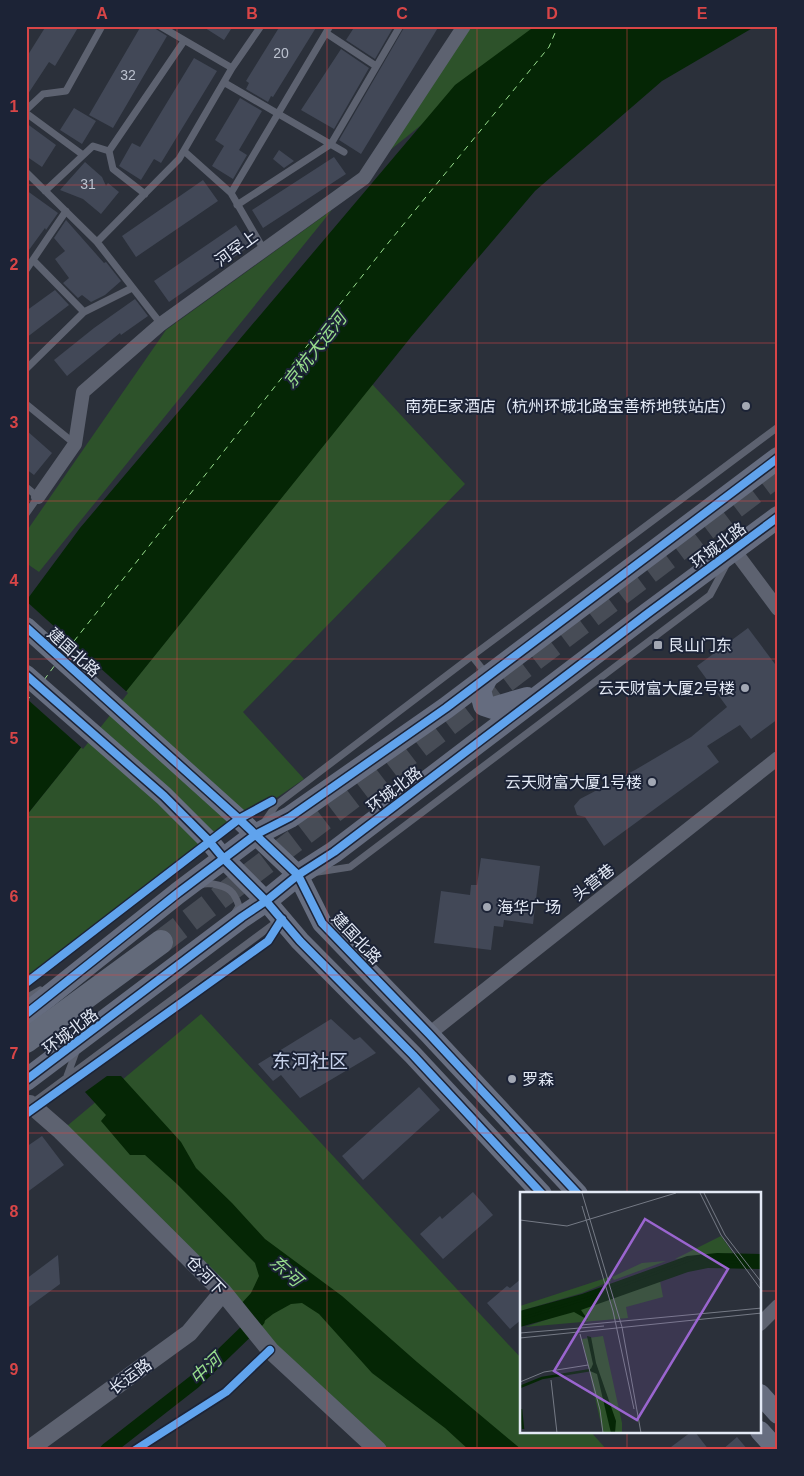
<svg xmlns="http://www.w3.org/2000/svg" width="804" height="1476" font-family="Helvetica,'Noto Sans SC',sans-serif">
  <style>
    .green { fill: #2d522a }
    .water { fill: #052605 }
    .pier { fill: #2b303a }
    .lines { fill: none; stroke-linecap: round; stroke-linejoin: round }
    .canal { stroke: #052605; stroke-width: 14 }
    .ferry { stroke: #97dd8c; stroke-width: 1; stroke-dasharray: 6 5; stroke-linecap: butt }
    .building { fill: #424857 }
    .trunk-tunnel { stroke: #474c56; stroke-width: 24; stroke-dasharray: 24 12; stroke-linecap: butt }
    .service { stroke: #5d6270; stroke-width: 7 }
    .minor { stroke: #5d6270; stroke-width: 14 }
    .tertiary { stroke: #5d6270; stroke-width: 18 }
    .secondary { stroke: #676e80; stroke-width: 20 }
    .primary { stroke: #656c7f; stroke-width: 22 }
    .trunk { stroke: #636a7a; stroke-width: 24 }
    .cycleway-casing { stroke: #1c2336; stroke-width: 11 }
    .cycleway { stroke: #60a3ed; stroke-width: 8 }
    .grid { fill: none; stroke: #d84547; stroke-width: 1; stroke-opacity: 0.55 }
    .poi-dot { fill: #a3a8b4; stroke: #1c2336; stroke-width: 2 }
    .labels { text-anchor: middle; stroke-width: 4; stroke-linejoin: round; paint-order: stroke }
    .number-label { font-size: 14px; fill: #bbc1ce }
    .street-label { font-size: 16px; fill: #e3e9f5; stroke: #1c2336 }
    .poi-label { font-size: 16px; fill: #e3e9f5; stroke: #1c2336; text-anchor: end }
    .water-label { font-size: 18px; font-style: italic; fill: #97dd8c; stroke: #1c2336 }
    .quarter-label { font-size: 19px; fill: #c6d1ea; stroke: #1c2336 }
    .inset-river { fill: none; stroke: #052605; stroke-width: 2.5 }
    .inset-road { fill: none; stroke: #757a85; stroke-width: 1 }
    .view { fill: #9a65cf; fill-opacity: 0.15; stroke: #9a65cf; stroke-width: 2.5 }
    .inset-edge { fill: none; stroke: #e3e9f5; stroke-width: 2.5 }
    .neatline { fill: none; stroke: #d84547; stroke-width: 2 }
    .grid-label { font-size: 16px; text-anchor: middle; font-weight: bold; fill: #d84547 }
  </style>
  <rect width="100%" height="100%" fill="#2b303a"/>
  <!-- green -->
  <path class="green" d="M467,26H544L384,155Z
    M332,210L39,572L26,563V532L166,330Z
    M372,384L465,484L243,712L304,779L272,801L239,819L26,983V816Z
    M201,1014L521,1358L522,1432H591L607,1450H378L61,1131Z"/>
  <!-- water -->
  <path class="water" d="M535,26H756L662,81L535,191L411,337L26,816V601L80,528L455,85Z
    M107,1076H121L181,1142L196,1168L232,1203L265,1239L342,1296L417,1362L522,1450H469L445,1428L372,1373L319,1314L302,1303L291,1304L273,1314L258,1326L240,1305L251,1293L259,1276L255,1263L178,1185L145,1155H130L101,1121L106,1115L85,1092Z"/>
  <!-- pier -->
  <path class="pier" d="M26,601L128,693L83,749L26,698Z"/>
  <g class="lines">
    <!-- canal -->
    <path class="canal" d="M107,1450L194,1382L258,1320"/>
    <!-- ferry -->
    <path class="ferry" d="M67,650L389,242L549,47L558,26
      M44,680L55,665
      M26,702L32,694"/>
  </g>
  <!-- building -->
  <path class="building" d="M46,26H79L55,66L49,62L26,97V58Z
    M141,26H151L167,36L113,128L89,115Z
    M202,26H233L224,40Z
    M280,26H317L273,97L271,96L268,102L246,89L249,83L246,81Z
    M355,26H394L375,59L346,40Z
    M405,26H439L361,154L339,140Z
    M341,49L369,68L334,129L301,110Z
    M194,58L217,71L161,163L154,159L141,180L119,166L132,143L140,147Z
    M240,98L262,111L239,150L247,155L233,179L212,166L224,146L215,140Z
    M74,108L96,121L82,144L60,130Z
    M26,123L56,145L42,167L26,156Z
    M279,150L294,161L284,168L273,159Z
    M334,157L346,174L263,228L252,210Z
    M85,162L102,177L106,186L108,183L119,192L101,214L83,199L60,190Z
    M203,180L218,201L136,257L122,236Z
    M26,190L58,213L46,230L45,228L26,254Z
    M66,220L104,263L106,262L121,281L105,295L91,302L82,295L78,298L63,283L69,278L55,259L65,251L54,238Z
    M236,225L250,246L169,302L154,281Z
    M55,290L69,305L26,338V311Z
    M135,299L148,316L121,335L120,333L67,376L54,360L94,328Z
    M26,430L52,453L34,475L26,469Z
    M748,628L778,668V719L751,739L740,725L707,746L719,762L604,846L585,817L577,815L574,806L580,799L635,770L691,737L727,707L697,666Z
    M481,858L540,866L533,924L504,920L503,927L494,926L491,950L434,943L441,891L470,895L471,885H477Z
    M331,1019L354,1040L360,1037L376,1053L300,1098L281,1075L273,1081L258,1064Z
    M419,1087L440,1110L363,1180L342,1156Z
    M42,1136L64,1165L26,1193V1147Z
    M473,1192L493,1215L443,1259L420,1234L440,1216L442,1219Z
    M58,1255L60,1284L26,1309V1279Z
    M522,1278V1319L510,1329L487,1303L507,1286L510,1288Z
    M691,1432H695L709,1450H667Z
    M737,1437L748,1450H722Z"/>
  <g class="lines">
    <!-- trunk-tunnel -->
    <path class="trunk-tunnel" d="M161,942L778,474"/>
    <!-- service -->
    <path class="service" d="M160,26L232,68
      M326,33L376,66
      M225,83L344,152
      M26,110L43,94L66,91L102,26
      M26,113L83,155
      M109,151L113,169L145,194
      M184,151L231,193L264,250
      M26,172L97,242L161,324
      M45,191L93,146L109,151L184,41
      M231,193L330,26
      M237,205L331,144L400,26
      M97,242L179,159L232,68L261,26
      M26,270L66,211
      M84,312L132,288
      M26,369L84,312L33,260
      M26,404L75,444
      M26,487L38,497L26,514
      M472,656L487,675
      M265,821L276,805L472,656L778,427
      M318,872L350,867L710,595L726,565
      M201,885C205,883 208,884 213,884C229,887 234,891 239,906L234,914
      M26,998L40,990
      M67,1076L77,1049
      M31,1104L279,920"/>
    <!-- minor -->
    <path class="minor" d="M38,497L75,444L83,392L161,324L364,178L464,26
      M734,550L778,609
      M429,1034L778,758
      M760,1324L778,1306"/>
    <!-- tertiary -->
    <path class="tertiary" d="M30,1104L61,1131L223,1292L270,1350L378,1450
      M28,1450L189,1333L223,1292"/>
    <!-- secondary -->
    <path class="secondary" d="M26,627L239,819L298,875L322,923L429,1034L578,1194
      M26,675L164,796L209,841L224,859L266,901L300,941L413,1055L542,1194
      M760,1394L778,1414
      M760,1431L777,1450"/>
    <!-- primary -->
    <path class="primary" d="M488,676L480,690L484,705L493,708L527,698
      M26,1014L178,893L255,835L290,817L446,708L778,458
      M26,1080L242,917L266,901L298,875L334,852L647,614L778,517"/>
    <!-- trunk -->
    <path class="trunk" d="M26,1041L161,942"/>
    <defs>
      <path id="cycleway" d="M26,627L239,819L298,875L322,923L429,1034L578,1194
        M26,675L164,796L209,841L224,859L266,901L300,941L413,1055L542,1194
        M26,983L239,819L272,801
        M26,1014L178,893L255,835L290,817L446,708L778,458
        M26,1080L242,917L266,901L298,875L334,852L647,614L778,517
        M26,1114L268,941L282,919
        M135,1450L226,1392L270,1350"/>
    </defs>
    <!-- cycleway casing -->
    <use href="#cycleway" class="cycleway-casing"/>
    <!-- cycleway -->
    <use href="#cycleway" class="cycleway"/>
  </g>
  <!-- grid -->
  <path class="grid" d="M177,26V1450M327,26V1450M477,26V1450M627,26V1194M26,185H778M26,343H778M26,501H778M26,659H778M26,817H778M26,975H778M26,1133H778M26,1291H522M760,1291H778M627,1432V1450"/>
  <!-- markers -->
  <g class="poi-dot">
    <circle cx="746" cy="406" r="5"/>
    <rect x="653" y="640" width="10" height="10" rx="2.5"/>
    <circle cx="745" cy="688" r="5"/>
    <circle cx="652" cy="782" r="5"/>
    <circle cx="487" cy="907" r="5"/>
    <circle cx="512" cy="1079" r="5"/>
  </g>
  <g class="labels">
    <!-- number labels -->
    <g class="number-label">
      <text x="281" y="58">20</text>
      <text x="128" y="80">32</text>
      <text x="88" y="189">31</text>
    </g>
    <!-- street labels -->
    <g class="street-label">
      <text transform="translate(236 248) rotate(-36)" y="6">河罕上</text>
      <text transform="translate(718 545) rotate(-37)" y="6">环城北路</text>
      <text transform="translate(74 652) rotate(42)" y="6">建国北路</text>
      <text transform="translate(394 789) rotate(-37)" y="6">环城北路</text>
      <text transform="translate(593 882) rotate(-38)" y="6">头营巷</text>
      <text transform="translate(357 938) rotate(47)" y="6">建国北路</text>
      <text transform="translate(70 1031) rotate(-37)" y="6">环城北路</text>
      <text transform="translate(206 1275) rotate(46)" y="6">仓河下</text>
      <text transform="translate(130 1376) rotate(-36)" y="6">长运路</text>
    </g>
    <!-- poi labels -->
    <g class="poi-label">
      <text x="736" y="412">南苑E家酒店（杭州环城北路宝善桥地铁站店）</text>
      <text x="668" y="651" text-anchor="start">艮山门东</text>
      <text x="735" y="694">云天财富大厦2号楼</text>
      <text x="642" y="788">云天财富大厦1号楼</text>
      <text x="497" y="913" text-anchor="start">海华广场</text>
      <text x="522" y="1085" text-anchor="start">罗森</text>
    </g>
    <!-- water labels -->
    <g class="water-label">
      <text transform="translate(315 350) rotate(-52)" y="6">京杭大运河</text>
      <text transform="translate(286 1271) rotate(42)" y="6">东河</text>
      <text transform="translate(206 1369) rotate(-43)" y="6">中河</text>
    </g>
    <!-- quarter labels -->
    <g class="quarter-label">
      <text x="310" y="1068">东河社区</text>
    </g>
  </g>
  <!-- overview -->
  <g transform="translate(520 1192)">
    <rect width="241" height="241" fill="#2b303a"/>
    <path d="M201,44L213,61L155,67ZM146,69L94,88L92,85L122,71ZM89,85L91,89L62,101L0,119V114ZM140,89L143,105L106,115L108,126L5,135ZM83,144L102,231V241H83L62,147Z" fill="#2d522a"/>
    <path d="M197,61L241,62V77L188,76L168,80L61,118L68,128L54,120L0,135V119L62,102L167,64ZM67,144L71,145L76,171L96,229L95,241H91L77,182L70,179L73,172Z" fill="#052605"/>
    <path class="inset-river" d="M93,97L183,63L188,68L199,70H218M0,127L85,101M0,195L22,186L71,178M1,217L3,237"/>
    <path class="inset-road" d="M62,1L102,135L121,241M180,1L201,43L242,99M184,1L205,43L242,91M62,14L93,119L114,217M0,28L47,34L156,1M61,133L242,116M0,141L84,134M60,142L80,218L83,241M0,146L242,121M31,188L37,241M0,190L24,180L68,173"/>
    <path class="view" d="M125,27L208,77L117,228L34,179Z"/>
    <rect width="241" height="241" class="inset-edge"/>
  </g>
  <!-- border -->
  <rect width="804" height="1476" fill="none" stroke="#1c2336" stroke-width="55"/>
  <rect x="28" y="28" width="748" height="1420" class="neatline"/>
  <g class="grid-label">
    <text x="102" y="19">A</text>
    <text x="252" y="19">B</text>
    <text x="402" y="19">C</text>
    <text x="552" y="19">D</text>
    <text x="702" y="19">E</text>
    <text x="14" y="112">1</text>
    <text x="14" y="270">2</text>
    <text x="14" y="428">3</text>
    <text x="14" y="586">4</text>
    <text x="14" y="744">5</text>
    <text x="14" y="902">6</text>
    <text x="14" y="1059">7</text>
    <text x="14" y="1217">8</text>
    <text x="14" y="1375">9</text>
  </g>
</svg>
